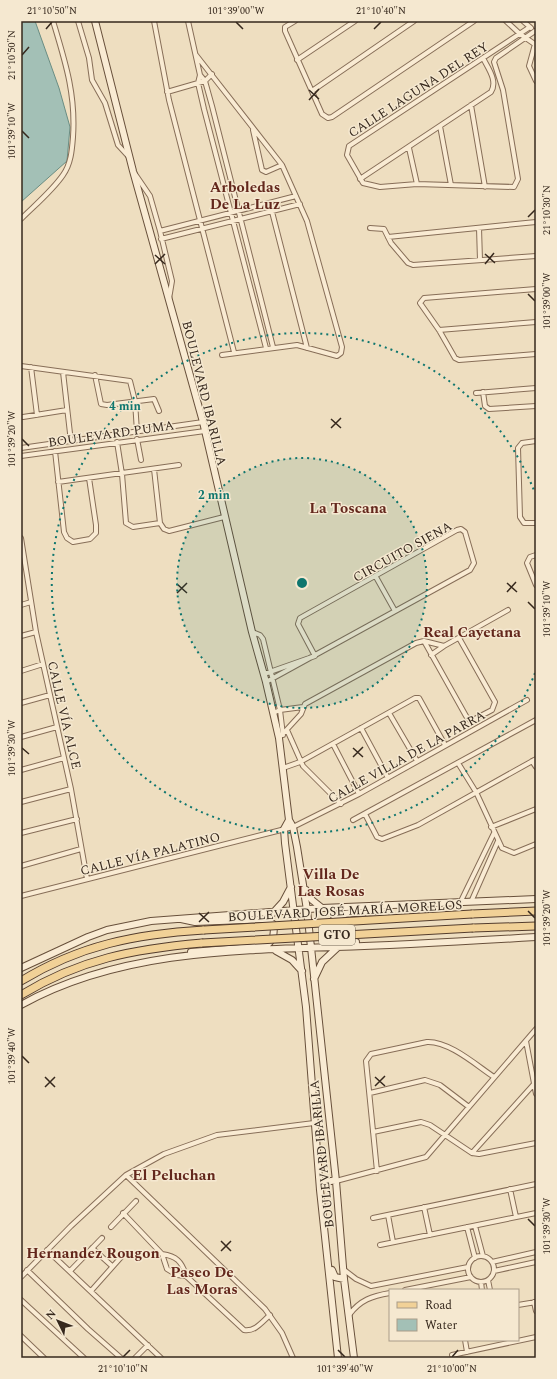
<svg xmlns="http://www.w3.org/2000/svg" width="557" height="1379" font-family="Spectral,serif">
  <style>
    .water { fill: #a3c0b6; stroke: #6a8d83 }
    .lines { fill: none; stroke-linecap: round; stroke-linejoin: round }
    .street-casing { stroke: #876e58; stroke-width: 6 }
    .secondary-casing { stroke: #68503b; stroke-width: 8 }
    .primary-casing { stroke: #543d2d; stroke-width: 9 }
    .street { stroke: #f9ebd3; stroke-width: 4 }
    .secondary { stroke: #f9ebd3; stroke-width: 6 }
    .primary { stroke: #f1d197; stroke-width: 7 }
    .primary-bridge-casing { stroke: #543d2d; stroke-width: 9; stroke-linecap: butt }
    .primary-bridge { stroke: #f1d197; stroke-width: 7 }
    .ticks { fill: none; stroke: #36281d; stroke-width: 1.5 }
    .ring { fill: none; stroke: #0f766e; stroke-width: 2; stroke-dasharray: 2 4 }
    .labels { text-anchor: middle; stroke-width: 3; stroke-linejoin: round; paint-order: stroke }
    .shield { fill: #f5e8d0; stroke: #6f6253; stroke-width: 1 }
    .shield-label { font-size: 12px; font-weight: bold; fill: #36281d }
    .street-label { font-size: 13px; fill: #36281d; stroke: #f5e8d0 }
    .quarter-label { font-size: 15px; font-weight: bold; fill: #63271c; stroke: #f5e8d0 }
    .centre { fill: #0f766e; stroke: #f5e8d0; stroke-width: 2 }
    .ring-label { font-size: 12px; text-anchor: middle; font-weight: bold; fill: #0f766e; stroke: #f5e8d0; stroke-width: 3; stroke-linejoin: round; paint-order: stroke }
    .neatline { fill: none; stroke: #36281d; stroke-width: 1.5 }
    .ticks-label { font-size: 10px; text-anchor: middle; fill: #36281d }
  </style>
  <rect width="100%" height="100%" fill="#eedec0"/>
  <!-- water -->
  <path class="water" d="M21,21H35L59,88L70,127L67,161L21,202Z"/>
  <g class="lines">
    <defs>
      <path id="street" d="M78,21L89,58L92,80L105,103L118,145L129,157
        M154,21L169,100L234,352
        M188,21L200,75L198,83L204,109L266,348
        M295,21L285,27V31L322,114L328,118L332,117L474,21
        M506,21L520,34L536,45
        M523,21L531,28
        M530,27L349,146L347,155L363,183L380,187L417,184L514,187L518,179L503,90L494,62L496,58L535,31
        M535,44L529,66L536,81
        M196,55L282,165L307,221L342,347L341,353L337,356L297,345L222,355
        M297,60L355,21
        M200,75L205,81L212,106L273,347
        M312,91L414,21
        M167,92L205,81L212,74
        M471,105L485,187
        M440,126L451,185
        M253,130L262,170L266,172L282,165
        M409,148L417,184
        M135,174L150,196L160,231L172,281L169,299
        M360,179L491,92C498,81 488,68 483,58
        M270,204L307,348
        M21,219C35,205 52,191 63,175C71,164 72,150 73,137C76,94 65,61 53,21
        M370,228L384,229L391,243L408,263L413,265L536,256
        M479,228L480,260
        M160,231L296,196
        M388,237L536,222
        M161,239L300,204
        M536,289L424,298L420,303L439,330L455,358L459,360L536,354
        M439,330L536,322
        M21,366L130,381L135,401L137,432
        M31,367L37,415
        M63,372L71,442
        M95,375L101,404L107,405L154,399L159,411
        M483,392L485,406L489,409L536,406
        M476,393L536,388
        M23,417L67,410
        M137,439L141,460
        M536,441L522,443L518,448L520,517L524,523H536
        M117,442L122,474L126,523L133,527L160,523
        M21,448L203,422
        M55,451L64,532L67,538L73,542L90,539L96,533V525L89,478
        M21,456L205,431
        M154,469L160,523L164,529L169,531L224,517
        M58,482L179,465
        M21,538L36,632L71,789L87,879
        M536,555L530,557L527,563L536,585
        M376,577L395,611
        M21,605L31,602
        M252,632L260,635L263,639L280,710L283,735
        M21,636L36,632
        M424,641L466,716L471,721L492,710L495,702L459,638
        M431,655L444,646
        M21,671L43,664
        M264,674L315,656L298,624L300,618L457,530L461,529L465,532L474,563L470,570L266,682
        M21,703L50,695
        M273,713L280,710L303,707
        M389,713L417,761
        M361,728L388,778
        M287,730L303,766L341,804
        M21,737L57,727
        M279,738L301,714L305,704L416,643L424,641L444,646L508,610
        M333,744L359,794
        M532,761L536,767
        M458,763L476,792L502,848L514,853L536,844
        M283,768L300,762L415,698H419L445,745
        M21,770L64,758
        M21,802L71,789
        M365,814L377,837L382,839L418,825L536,759
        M353,820L536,720
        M491,827L536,809
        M21,833L77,819
        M21,866L81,849
        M21,896L293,827L359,794L527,700
        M471,902L498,841
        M460,903L494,833
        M526,1041L536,1094
        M370,1093L425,1080L440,1085L469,1107
        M373,1132L421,1122L430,1125L472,1153L479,1154L536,1143
        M472,1153L534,1084
        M377,1171L366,1061L371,1054L427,1042C449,1041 476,1065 494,1077
        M126,1175L265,1309L282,1333L293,1358
        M336,1181L426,1157L536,1029
        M510,1189L516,1217
        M424,1207L430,1235
        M123,1213L162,1254L167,1269L177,1275L186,1276
        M388,1215L393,1242
        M373,1218L536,1184
        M475,1226L483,1256
        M111,1227L136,1201
        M467,1227L475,1258
        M380,1245L536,1213
        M92,1248L112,1266
        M47,1250L161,1358
        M162,1254C176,1256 182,1261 186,1276L244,1330C255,1332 262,1322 270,1315
        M468 1269a13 13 0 1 1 26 0a13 13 0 1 1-26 0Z
        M492,1262L536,1252
        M343,1269L356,1279L371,1286L468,1267
        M27,1270L88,1329L121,1358
        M70,1271L102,1238
        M494,1271L536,1262
        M21,1277L71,1226L126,1175L164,1154L217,1135L314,1123
        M488,1280L490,1290
        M481,1282L482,1290
        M405,1290L471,1277
        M91,1291L123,1255
        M21,1300L84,1358
        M534,1302L536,1311
        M518,1305L536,1302
        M349,1315C360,1300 372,1296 390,1293
        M21,1336L44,1358
        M465,1340L467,1352
        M452,1355L536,1337
        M135,1358L148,1345"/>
      <path id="secondary" d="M95,21L133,171L203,422L252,632L266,682L279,738L289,820L293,827L297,847L307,910L336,1181L344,1279L354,1358
        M289,820L284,829L285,843L306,1007L320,1190L338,1358
        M306,890L312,900L322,908
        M273,913L283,902L291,887
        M181,919L195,922L266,919L273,924C275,933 273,942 265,946L191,952
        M356,942H342L333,938L331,928L334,919C347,908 368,917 383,908
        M276,951L292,960L302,971
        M21,968L88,937L107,930L151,921L322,908L536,899
        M314,979L322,962L338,947
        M21,1005C116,952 231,950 336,947C403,945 470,941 536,937
        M320,1189C323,1182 329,1180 336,1181
        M332,1270L335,1277L344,1279"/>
      <path id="primary" d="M472,914L536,911
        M473,928L536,926
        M21,981C80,945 136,934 204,930
        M21,995C80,959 134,949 202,943"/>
    </defs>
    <!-- street casing -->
    <use href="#street" class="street-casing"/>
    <!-- secondary casing -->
    <use href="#secondary" class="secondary-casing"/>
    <!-- primary casing -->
    <use href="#primary" class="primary-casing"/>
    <!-- street -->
    <use href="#street" class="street"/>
    <!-- secondary -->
    <use href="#secondary" class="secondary"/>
    <!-- primary -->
    <use href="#primary" class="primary"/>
    <defs>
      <path id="primary-bridge" d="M204,930L472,914
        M202,943L473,928"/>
    </defs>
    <!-- primary-bridge casing -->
    <use href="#primary-bridge" class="primary-bridge-casing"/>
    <!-- primary-bridge -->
    <use href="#primary-bridge" class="primary-bridge"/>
  </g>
  <!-- ticks -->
  <path class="ticks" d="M236,22L243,29M46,29L52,22M374,29L381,22M22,55L29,47M309,90L319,99M309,100L319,89M22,131L29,138M528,217L535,210M485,254L495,263M155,255L165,264M155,264L165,254M485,264L494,253M528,294L535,301M331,419L341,428M331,428L341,418M22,439L29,446M507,583L517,592M177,584L187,593M507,592L516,582M177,593L187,583M528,602L535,609M22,748L29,754M353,748L363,757M353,757L363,747M528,911L535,918M199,913L209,922M199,922L209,912M22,1056L29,1063M45,1077L55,1087M375,1077L385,1086M375,1086L385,1076M45,1087L55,1077M528,1219L535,1226M221,1241L231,1251M221,1251L231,1241M338,1350L345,1357M123,1357L130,1350M452,1357L458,1350"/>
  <!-- distance rings -->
  <circle cx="302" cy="583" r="125" fill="#0f766e" fill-opacity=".12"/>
  <g class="ring">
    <circle cx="302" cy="583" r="125"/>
    <path d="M535 673A250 250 0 1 1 535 493"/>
  </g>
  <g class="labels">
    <!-- shield labels -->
    <rect class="shield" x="319" y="925" width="36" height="20" rx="3"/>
    <g class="shield-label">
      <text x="337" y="939">GTO</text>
    </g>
    <!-- street labels -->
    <g class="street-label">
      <text transform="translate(418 89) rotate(-33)" y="5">CALLE LAGUNA DEL REY</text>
      <text transform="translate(205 393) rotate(76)" y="5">BOULEVARD IBARILLA</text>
      <text transform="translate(111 433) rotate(-8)" y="5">BOULEVARD PUMA</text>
      <text transform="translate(402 551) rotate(-29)" y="5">CIRCUITO SIENA</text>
      <text transform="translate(65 715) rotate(77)" y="5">CALLE VÍA ALCE</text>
      <text transform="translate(406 756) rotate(-29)" y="5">CALLE VILLA DE LA PARRA</text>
      <text transform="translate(150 853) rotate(-14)" y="5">CALLE VÍA PALATINO</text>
      <text transform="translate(345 910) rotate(-3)" y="5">BOULEVARD JOSÉ MARÍA MORELOS</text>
      <text transform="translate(321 1154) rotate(-96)" y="5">BOULEVARD IBARILLA</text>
    </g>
    <!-- quarter labels -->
    <g class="quarter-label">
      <text x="245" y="192">Arboledas<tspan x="245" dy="17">De La Luz</tspan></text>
      <text x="348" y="513">La Toscana</text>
      <text x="472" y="637">Real Cayetana</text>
      <text x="331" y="879">Villa De<tspan x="331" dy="17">Las Rosas</tspan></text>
      <text x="174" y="1180">El Peluchan</text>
      <text x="93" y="1258">Hernandez Rougon</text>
      <text x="202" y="1277">Paseo De<tspan x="202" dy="17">Las Moras</tspan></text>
    </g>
  </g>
  <circle cx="302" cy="583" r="6" class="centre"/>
  <g class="ring-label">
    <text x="125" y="410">4 min</text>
    <text x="214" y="499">2 min</text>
  </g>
  <!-- border -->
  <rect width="557" height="1379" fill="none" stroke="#f5e8d0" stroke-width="44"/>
  <!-- legend -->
  <rect x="389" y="1289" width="130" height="52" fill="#f5e8d0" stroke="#a99b88"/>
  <rect x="397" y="1302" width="20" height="6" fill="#f1d197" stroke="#a99b88"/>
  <text x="425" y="1309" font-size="12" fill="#36281d">Road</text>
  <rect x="397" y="1319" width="20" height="12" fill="#a3c0b6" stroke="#a99b88"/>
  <text x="425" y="1329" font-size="12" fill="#36281d">Water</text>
  <!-- north arrow -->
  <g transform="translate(58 1321) rotate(313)" stroke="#f5e8d0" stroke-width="3" paint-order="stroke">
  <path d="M0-3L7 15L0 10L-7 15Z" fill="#36281d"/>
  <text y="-6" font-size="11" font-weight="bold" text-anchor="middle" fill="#36281d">N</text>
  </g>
  <rect x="22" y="22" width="513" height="1335" class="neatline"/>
  <g class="ticks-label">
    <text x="52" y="14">21°10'50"N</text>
    <text x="236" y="14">101°39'00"W</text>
    <text x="381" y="14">21°10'40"N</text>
    <text transform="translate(11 55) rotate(-90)" y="4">21°10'50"N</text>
    <text transform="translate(11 131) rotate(-90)" y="4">101°39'10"W</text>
    <text transform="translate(546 210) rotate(-90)" y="4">21°10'30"N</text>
    <text transform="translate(546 301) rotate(-90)" y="4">101°39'00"W</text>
    <text transform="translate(11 439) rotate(-90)" y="4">101°39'20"W</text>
    <text transform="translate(546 609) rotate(-90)" y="4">101°39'10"W</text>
    <text transform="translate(11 748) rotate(-90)" y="4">101°39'30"W</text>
    <text transform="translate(546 918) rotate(-90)" y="4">101°39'20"W</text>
    <text transform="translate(11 1056) rotate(-90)" y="4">101°39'40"W</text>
    <text transform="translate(546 1226) rotate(-90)" y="4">101°39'30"W</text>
    <text x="123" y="1372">21°10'10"N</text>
    <text x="345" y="1372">101°39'40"W</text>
    <text x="452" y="1372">21°10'00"N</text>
  </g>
</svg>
